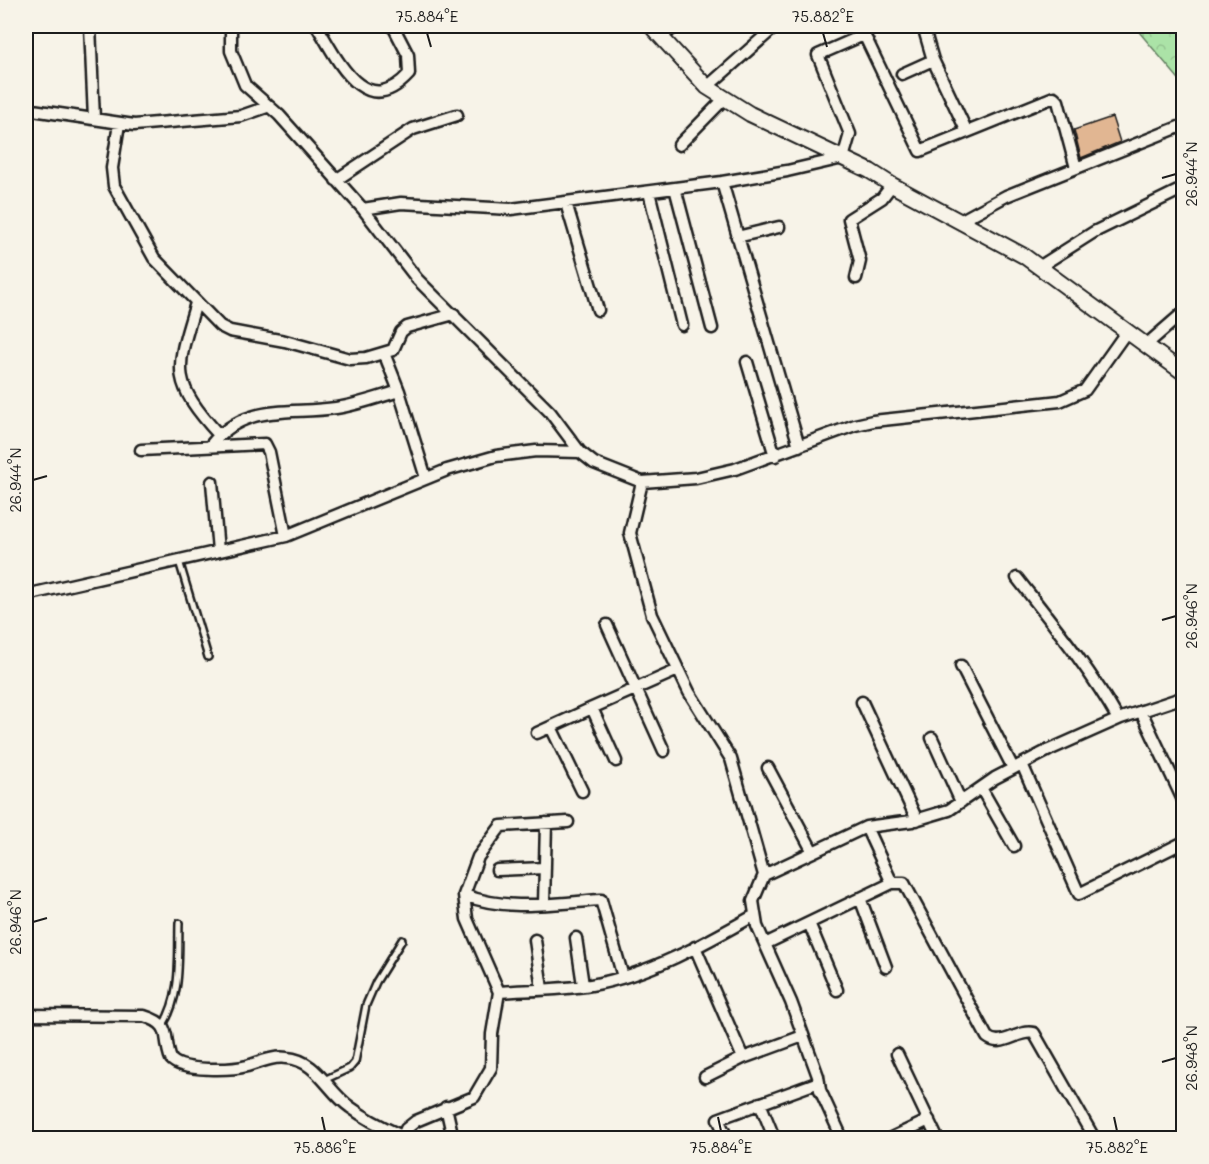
<svg xmlns="http://www.w3.org/2000/svg" width="1209" height="1164" font-family="Mali,sans-serif">
  <style>
    .forest { fill: url(#forest-crowns); stroke: #648062; stroke-width: 1.5 }
    .building { fill: #e1b692; stroke: #1c1c1c; stroke-width: 1.5 }
    .lines { fill: none; stroke-linecap: round; stroke-linejoin: round }
    .service-casing { stroke: #1c1c1c; stroke-width: 10 }
    .minor-casing { stroke: #1c1c1c; stroke-width: 15 }
    .tertiary-casing { stroke: #1c1c1c; stroke-width: 18 }
    .service { stroke: #f7f3e8; stroke-width: 5 }
    .minor { stroke: #f7f3e8; stroke-width: 10 }
    .tertiary { stroke: #f7f3e8; stroke-width: 14 }
    .ticks { fill: none; stroke: #1c1c1c; stroke-width: 2 }
    .neatline { fill: none; stroke: #1c1c1c; stroke-width: 2 }
    .ticks-label { font-size: 15px; text-anchor: middle; fill: #1c1c1c }
  </style>
  <defs>
    <pattern id="forest-crowns" width="20" height="18" patternUnits="userSpaceOnUse" patternTransform="scale(1.5)"><rect width="20" height="18" fill="#abe3a7"/><path d="M2 6a3 3 0 1 1 6 0M12 15a3 3 0 1 1 6 0" fill="none" stroke="#93c28f"/></pattern>
  </defs>
  <rect width="100%" height="100%" fill="#f7f3e8"/>
  <filter id="ink" filterUnits="userSpaceOnUse"><feTurbulence type="fractalNoise" baseFrequency=".0167" numOctaves="2"/><feDisplacementMap in="SourceGraphic" scale="12" xChannelSelector="R" yChannelSelector="G"/><feConvolveMatrix kernelMatrix="1 2 1 2 8 2 1 2 1" color-interpolation-filters="sRGB"/></filter>
  <g filter="url(#ink)">
    <!-- forest -->
    <path class="forest" d="M1134,26H1183V84Z"/>
    <!-- building -->
    <path class="building" d="M1112,117L1120,142L1081,158L1074,130Z"/>
    <g class="lines">
      <defs>
        <path id="service" d="M179,561L208,657
          M163,1025C182,994 178,958 179,923
          M324,1080L350,1068L355,1062L366,1005L376,982L402,940"/>
        <path id="minor" d="M90,26L94,119
          M317,26C337,59 365,122 409,74L408,55L393,26
          M860,26L920,151L1054,97L1058,101L1076,168
          M923,26L933,60L967,132
          M661,36L677,26
          M902,74L933,60
          M707,87L776,26
          M26,109L134,125L241,116L267,107
          M119,124L112,168L114,186L154,258L220,326L230,331L285,341L350,359L366,358L393,350L401,332L407,327L454,314
          M679,145L725,98
          M336,180L413,129L457,115
          M722,182L799,446
          M675,188L712,328
          M649,192L682,325
          M566,203L598,310
          M363,209L401,203L511,209L722,182L787,171L843,158L850,134L818,55L866,34
          M960,221L1006,196L1184,125
          M737,237L779,227
          M1039,267L1094,232L1184,188
          M856,278L860,261L849,219L882,198L892,185
          M196,303C176,369 169,380 219,435
          M1146,345L1184,312
          M384,353L399,391L426,478
          M747,362L775,456
          M210,446C245,402 289,415 336,408C357,405 379,397 399,391
          M141,450L265,444L269,452L286,536
          M580,452L594,463L642,482L630,533L652,615L689,692L731,759L764,875
          M212,482L218,551
          M642,482L696,478L735,469L855,425L873,421L1060,401L1085,390L1127,331
          M1017,578C1053,624 1090,669 1118,719
          M26,595L286,536L447,470L496,456L536,451L580,452L550,412L417,279L363,209L279,115L245,85L231,51V26
          M607,625L664,751
          M961,666L1013,768
          M862,702L917,820
          M1141,711L1184,802
          M551,727L582,791
          M537,733L592,708
          M932,738L961,802
          M616,761L592,708L678,670
          M1022,764L1079,894L1184,842
          M768,768L813,852
          M981,788L1014,846
          M866,827L892,883
          M497,870L545,868
          M464,895L478,857L501,826L568,822
          M860,898L886,967
          M544,904L546,823
          M809,923L837,990
          M576,938L583,985
          M535,940L542,989
          M765,944L892,883H904L987,1037C1002,1049 1018,1029 1034,1033L1094,1138
          M695,947L743,1058
          M499,992L467,919L464,895C509,912 555,903 601,900L623,977
          M26,1015L144,1016C174,1025 162,1037 171,1059C182,1072 232,1070 247,1066C260,1062 273,1056 287,1058C317,1060 327,1091 350,1107C366,1119 384,1128 402,1136
          M897,1054L937,1138
          M705,1077L743,1058L803,1036
          M760,1103L773,1135
          M446,1107L453,1138
          M402,1138L406,1129L416,1121L474,1097L491,1068L492,1034L499,992C529,990 561,990 591,985C649,975 704,944 755,915
          M727,1138L718,1119L819,1082
          M842,1138L820,1090L818,1076L791,1002L757,926L753,901L764,875L866,827L912,821L949,810L995,778L1049,750L1121,718L1184,697
          M891,1138L929,1120"/>
        <path id="tertiary" d="M651,26L707,87L750,114L870,171L892,185L1024,256L1184,373"/>
      </defs>
      <!-- service casing -->
      <use href="#service" class="service-casing"/>
      <!-- minor casing -->
      <use href="#minor" class="minor-casing"/>
      <!-- tertiary casing -->
      <use href="#tertiary" class="tertiary-casing"/>
      <!-- service -->
      <use href="#service" class="service"/>
      <!-- minor -->
      <use href="#minor" class="minor"/>
      <!-- tertiary -->
      <use href="#tertiary" class="tertiary"/>
    </g>
  </g>
  <!-- ticks -->
  <path class="ticks" d="M427,33L431,47M823,33L827,47M1162,178L1176,174M33,480L47,476M1162,620L1176,616M33,922L47,918M1162,1062L1176,1058M322,1117L325,1131M718,1117L721,1131M1114,1117L1117,1131"/>
  <!-- margin -->
  <rect width="1209" height="1164" fill="none" stroke="#f7f3e8" stroke-width="66"/>
  <rect x="33" y="33" width="1143" height="1098" class="neatline"/>
  <g class="ticks-label">
    <text x="427" y="22">75.884°E</text>
    <text x="823" y="22">75.882°E</text>
    <text transform="translate(1192 174) rotate(-90)" y="5">26.944°N</text>
    <text transform="translate(16 480) rotate(-90)" y="5">26.944°N</text>
    <text transform="translate(1192 616) rotate(-90)" y="5">26.946°N</text>
    <text transform="translate(16 922) rotate(-90)" y="5">26.946°N</text>
    <text transform="translate(1192 1058) rotate(-90)" y="5">26.948°N</text>
    <text x="325" y="1153">75.886°E</text>
    <text x="721" y="1153">75.884°E</text>
    <text x="1117" y="1153">75.882°E</text>
  </g>
</svg>
